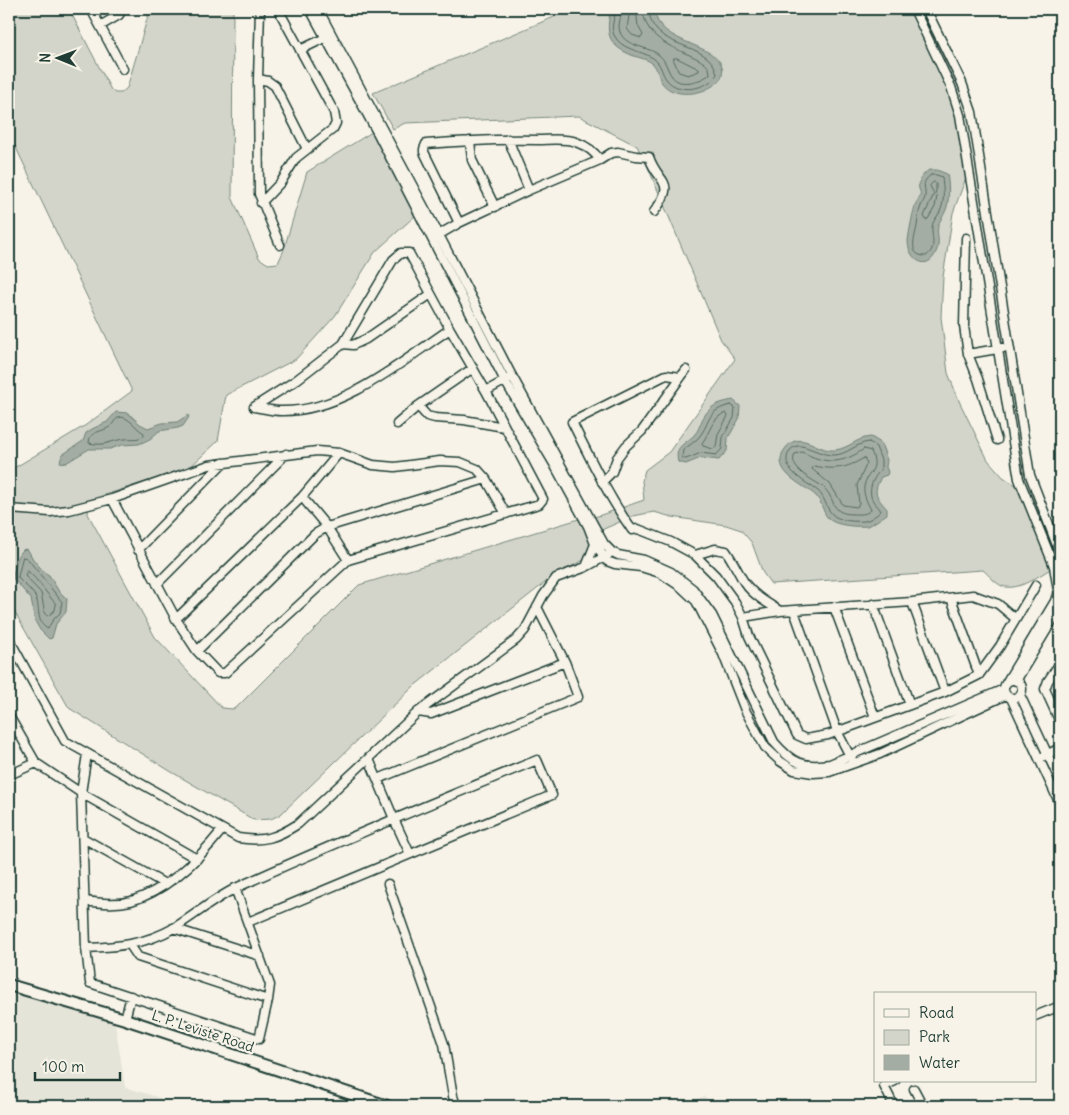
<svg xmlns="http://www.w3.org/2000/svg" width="1069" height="1115" font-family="Delius,sans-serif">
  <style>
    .built { fill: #e5e4d9 }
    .green { fill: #d3d5ca; stroke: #79897f }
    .water { fill: #a4ada3; stroke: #6f8077 }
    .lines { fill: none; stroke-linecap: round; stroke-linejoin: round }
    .shore { stroke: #546a60; stroke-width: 1 }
    .minor-casing { stroke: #1f3d34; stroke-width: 11 }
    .major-casing { stroke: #1f3d34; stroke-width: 14 }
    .minor { stroke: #f7f3e8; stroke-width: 8 }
    .major { stroke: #f7f3e8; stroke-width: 10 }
    .labels { text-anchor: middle; stroke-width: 4.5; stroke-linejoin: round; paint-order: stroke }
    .street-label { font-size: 14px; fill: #1f3d34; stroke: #f7f3e8 }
  </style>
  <rect width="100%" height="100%" fill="#f7f3e8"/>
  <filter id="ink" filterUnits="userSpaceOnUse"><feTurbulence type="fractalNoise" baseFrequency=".02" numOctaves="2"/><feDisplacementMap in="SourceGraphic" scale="10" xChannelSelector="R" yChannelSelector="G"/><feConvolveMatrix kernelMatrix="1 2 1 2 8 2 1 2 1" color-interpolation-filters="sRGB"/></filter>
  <g filter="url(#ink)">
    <!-- built -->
    <path class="built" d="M9,991L115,1022L125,1087L186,1106H12L9,1098Z
      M705,1096L709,1106H676Z"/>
    <!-- green -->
    <path class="green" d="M9,9H69L111,90L115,93H121L127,88L150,9H233L232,197L259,258L268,264L278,263L283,252L307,172L372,132L416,215L375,252L335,316L296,359L226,395L218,441L189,468L89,500L88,514L155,637L222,708L233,709L238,706L359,585L579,519L598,516L644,500L642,481L645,470L669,452L735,359L721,340L647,165L637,146L579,116L405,123L393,129L373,93L573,9H912L956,109L968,172L953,213L943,277L941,317L948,373L960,403L988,460L1003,477L1022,489L1054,567C1039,575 1019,592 1002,586C995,583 989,575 983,570L771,584L763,573L752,543L741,530L726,525L672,517L654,512L633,516L588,536L592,544L591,553L582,561L556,574L414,686L281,814L271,819L254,820L170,771L69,708L9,602V471L86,425L132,391L9,133Z"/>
    <!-- water -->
    <path class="water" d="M611,9H655C654,47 730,42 722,76C720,83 711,87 705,90C692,95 672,96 662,83C658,77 658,68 652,63C647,59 640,58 634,56C608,46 605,34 611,9Z
      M929,170H937L947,174C949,184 950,203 945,212C943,217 939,221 938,226C936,237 942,243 934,256C925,271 908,258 908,241C909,232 913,211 916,203C917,201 919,199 920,196C921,193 920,192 919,189C917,181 923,174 929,170Z
      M733,400L740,406L739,419L728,438L727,451L719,460L701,458L686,464L678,462C674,445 685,445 695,434C698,431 700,425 702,420C710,405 718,403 733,400Z
      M116,412L128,413L140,424L148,428L162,423L177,422L188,415L189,417L183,426L178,428L159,431L150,439L139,444L122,445L110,449H89L66,463L60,462L62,455L83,441L86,433L92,429L107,422Z
      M871,437L881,443L887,460L886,467L888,472L887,475L881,477C873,493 875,495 887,509V514C881,518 873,524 867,526C858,527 836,526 829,519C823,514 822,502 816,496C805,485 775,475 782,454C785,448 789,443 795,441C808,437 821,452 835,450C850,448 856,438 871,437Z
      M24,549L28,550L33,559L44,572L49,575L58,590L67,599L66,612L56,624L52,638L49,639L40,630L35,621L31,599L12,577C16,567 16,556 24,549Z"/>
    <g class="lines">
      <!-- shore -->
      <path class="shore" d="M616,9C615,18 610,26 614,35C621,50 640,50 653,58C662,64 661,73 667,80C679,95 709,89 717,74C711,39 649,52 649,9
        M622,9C622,16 617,24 620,32C625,47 648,46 659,55C669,63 667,78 680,82C690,84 703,80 710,74C712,51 644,54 643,9
        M630,9L627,29L632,35L641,38L643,35L638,26L636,9
        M674,58H677L699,69V71L688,75L679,72L674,61Z
        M931,175H937L942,177C943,187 945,200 941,209C940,214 935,218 933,223C929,235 939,247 926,256C907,256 915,238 917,226C918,219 918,213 921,206C922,203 925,200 925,196C926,186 920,183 931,175Z
        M934,182L936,184V191L935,194L937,196L935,207L928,219L926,220L924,216L934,194L930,186Z
        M731,405L735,408L734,418L723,437L722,449L716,455L701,453L686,459L682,458L683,450C688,446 695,442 699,437C712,421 705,411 731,405Z
        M726,413L728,416L718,434L716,447L713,449L703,446L702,443C710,433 712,416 726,413Z
        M120,417C130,417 135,428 144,433V436C137,440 132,438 125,439C111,440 106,447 89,443C89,430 102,433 111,426C114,422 115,419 120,417Z
        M869,442L876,447L881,460V470C873,477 867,491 873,501C875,504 879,507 881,511C878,514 870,520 865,521C856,522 838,521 832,514C826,508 825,497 818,491C808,483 779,470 789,452C790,449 794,447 797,446C805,444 822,456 834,455C847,455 856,443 869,442Z
        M864,449L871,451C880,472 867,470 864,487C863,496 868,503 871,510C865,515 861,514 853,514C829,514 837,499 823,487C814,480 787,469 795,454L802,452C826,464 841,465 864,449Z
        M864,458L867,463L857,485L859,504L857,507L843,505L830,484L812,469L814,466C834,470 846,469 864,458Z
        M23,557L27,558L62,602L60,613L52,621L48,629C35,623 41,606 35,596C31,589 23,584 18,578Z
        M28,571C39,581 46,593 56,604L55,610L48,616L45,614L41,593L25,576L26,573Z"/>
      <defs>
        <path id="minor" d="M91,9L123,69
          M260,9L258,79L259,194L280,245
          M310,9L377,132L505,381L554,464L588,526L595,544L607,561L615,564L641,567L660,573L681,587L696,601L723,654L745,710L765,747L780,761L794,770L813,773L829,772L880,754L1006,695
          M318,9L439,235L512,376L604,544L612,552L618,555L644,560L671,572L693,589L712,615L774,742C792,763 803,768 830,764L1004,689
          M914,9L951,87L960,115L1019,479L1054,566L1058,591L1055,601L1006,683
          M926,9L962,83L972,112L1030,475L1060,553
          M100,26L119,15L122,9
          M300,50L329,36
          M258,79L268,81L275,86L307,149
          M508,139L529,190
          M470,141L472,160L495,207
          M261,203L281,182L296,158L333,129L336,123L334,112L278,9
          M459,223L424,152V149L426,144C463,141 500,139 538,140C550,140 565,138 576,142C587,146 594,151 600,160
          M435,237L459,223L529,190L600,160L611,153L618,152L636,156L649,157C658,184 678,180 654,212
          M966,238L964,326L968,354L978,379L997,440
          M343,344L353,345L366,339L431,294
          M968,354L1003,348
          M681,377L666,375L572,422C590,458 608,496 632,530L638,529L671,542L695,555L716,576L735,602L743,617L749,636L797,735L806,739L828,735L945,692L979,675L1000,646L1036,585
          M486,391L508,379
          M418,406L427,416L435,418L464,420L504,427
          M254,407C263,408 272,411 281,411C343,412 401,362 450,329
          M397,424L418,406L473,368
          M602,482L612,472L617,458L626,446L642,431L686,370
          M302,497L327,527L348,560
          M112,499L176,619L197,651L218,673H225L348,560L539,504L543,499L486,391L450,329L409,253H401L393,260L343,344L295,381L254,407
          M9,509L50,512L69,510L112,499L209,465L317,451L339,453L373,465L395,467L440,461L460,462L477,469L486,479L506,514
          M138,550L223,463
          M695,555L715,549L726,551C733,561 738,572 744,582C753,595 767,603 780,611
          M586,567L595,544
          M157,584L286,454
          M951,598L979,675
          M912,602L945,692
          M873,604L910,705
          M834,607L875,717
          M794,611L837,731L852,760
          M743,617L780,611L912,602L973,595L998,604L1016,619
          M176,619L302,497L339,453
          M9,639L65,741L238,838C264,842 276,838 298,824L418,712L516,640L525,630L543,596L556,578L586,567L608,555
          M197,651L315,534L327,527L486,479
          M1060,663L1048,681L1045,689L1060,722
          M1004 689a9 9 0 1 1 18 0a9 9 0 1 1-18 0Z
          M1016,681L1060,608
          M1020,695L1060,781
          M1011,698L1060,804
          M418,712L431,714L565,662
          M9,716L36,763L81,793L197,859
          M87,754L81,793L86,948L90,983L259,1039L268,1000L270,985L235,888
          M1044,756L1060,748
          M369,759L394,819L410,854
          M9,775L36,763
          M378,779L578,697L565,662L537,607
          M83,838L165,884
          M388,884L444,1044L453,1096L456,1106
          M85,901C100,903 116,905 131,901C168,890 199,859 222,830
          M173,928L260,956
          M130,945L138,957L268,1000
          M86,948C118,947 146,944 174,928C195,915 215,898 238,887C336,842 437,801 537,760L552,795L248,922
          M1035,1016L1060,1006
          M125,1019L131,996
          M914,1089L923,1106
          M894,1106L884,1086L895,1081"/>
        <path id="major" d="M9,985L125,1019L387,1106"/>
      </defs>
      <!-- minor casing -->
      <use href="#minor" class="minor-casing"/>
      <!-- major casing -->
      <use href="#major" class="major-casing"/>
      <!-- minor -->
      <use href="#minor" class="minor"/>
      <!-- major -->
      <use href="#major" class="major"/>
    </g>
  </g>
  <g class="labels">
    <!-- street labels -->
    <g class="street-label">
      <text transform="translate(203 1031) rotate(18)" y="5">L. P. Leviste Road</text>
    </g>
  </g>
  <!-- margin -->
  <rect width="1069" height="1115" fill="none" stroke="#f7f3e8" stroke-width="30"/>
  <rect x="15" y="15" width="1039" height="1085" fill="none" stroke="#1f3d34" stroke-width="2" filter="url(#ink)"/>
  <!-- legend -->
  <rect x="874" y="992" width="162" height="90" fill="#f7f3e8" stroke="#a1aaa0"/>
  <rect x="884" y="1009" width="25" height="8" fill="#f7f3e8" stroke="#a1aaa0"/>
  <text x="919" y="1018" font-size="15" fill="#1f3d34">Road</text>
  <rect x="884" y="1030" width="25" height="15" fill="#d3d5ca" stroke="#a1aaa0"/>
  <text x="919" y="1042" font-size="15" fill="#1f3d34">Park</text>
  <rect x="884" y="1055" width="25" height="15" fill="#a4ada3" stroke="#a1aaa0"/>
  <text x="919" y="1068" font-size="15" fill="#1f3d34">Water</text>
  <!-- north arrow -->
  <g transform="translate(58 58) rotate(271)" stroke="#f7f3e8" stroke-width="4" paint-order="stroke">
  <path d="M0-4L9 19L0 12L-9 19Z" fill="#1f3d34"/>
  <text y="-8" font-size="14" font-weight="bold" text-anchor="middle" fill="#1f3d34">N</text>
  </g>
  <!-- scale -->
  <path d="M35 1072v8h85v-8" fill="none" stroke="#1f3d34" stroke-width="2.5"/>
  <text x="42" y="1072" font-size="15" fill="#1f3d34" stroke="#f7f3e8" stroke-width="4" paint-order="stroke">100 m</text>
</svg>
